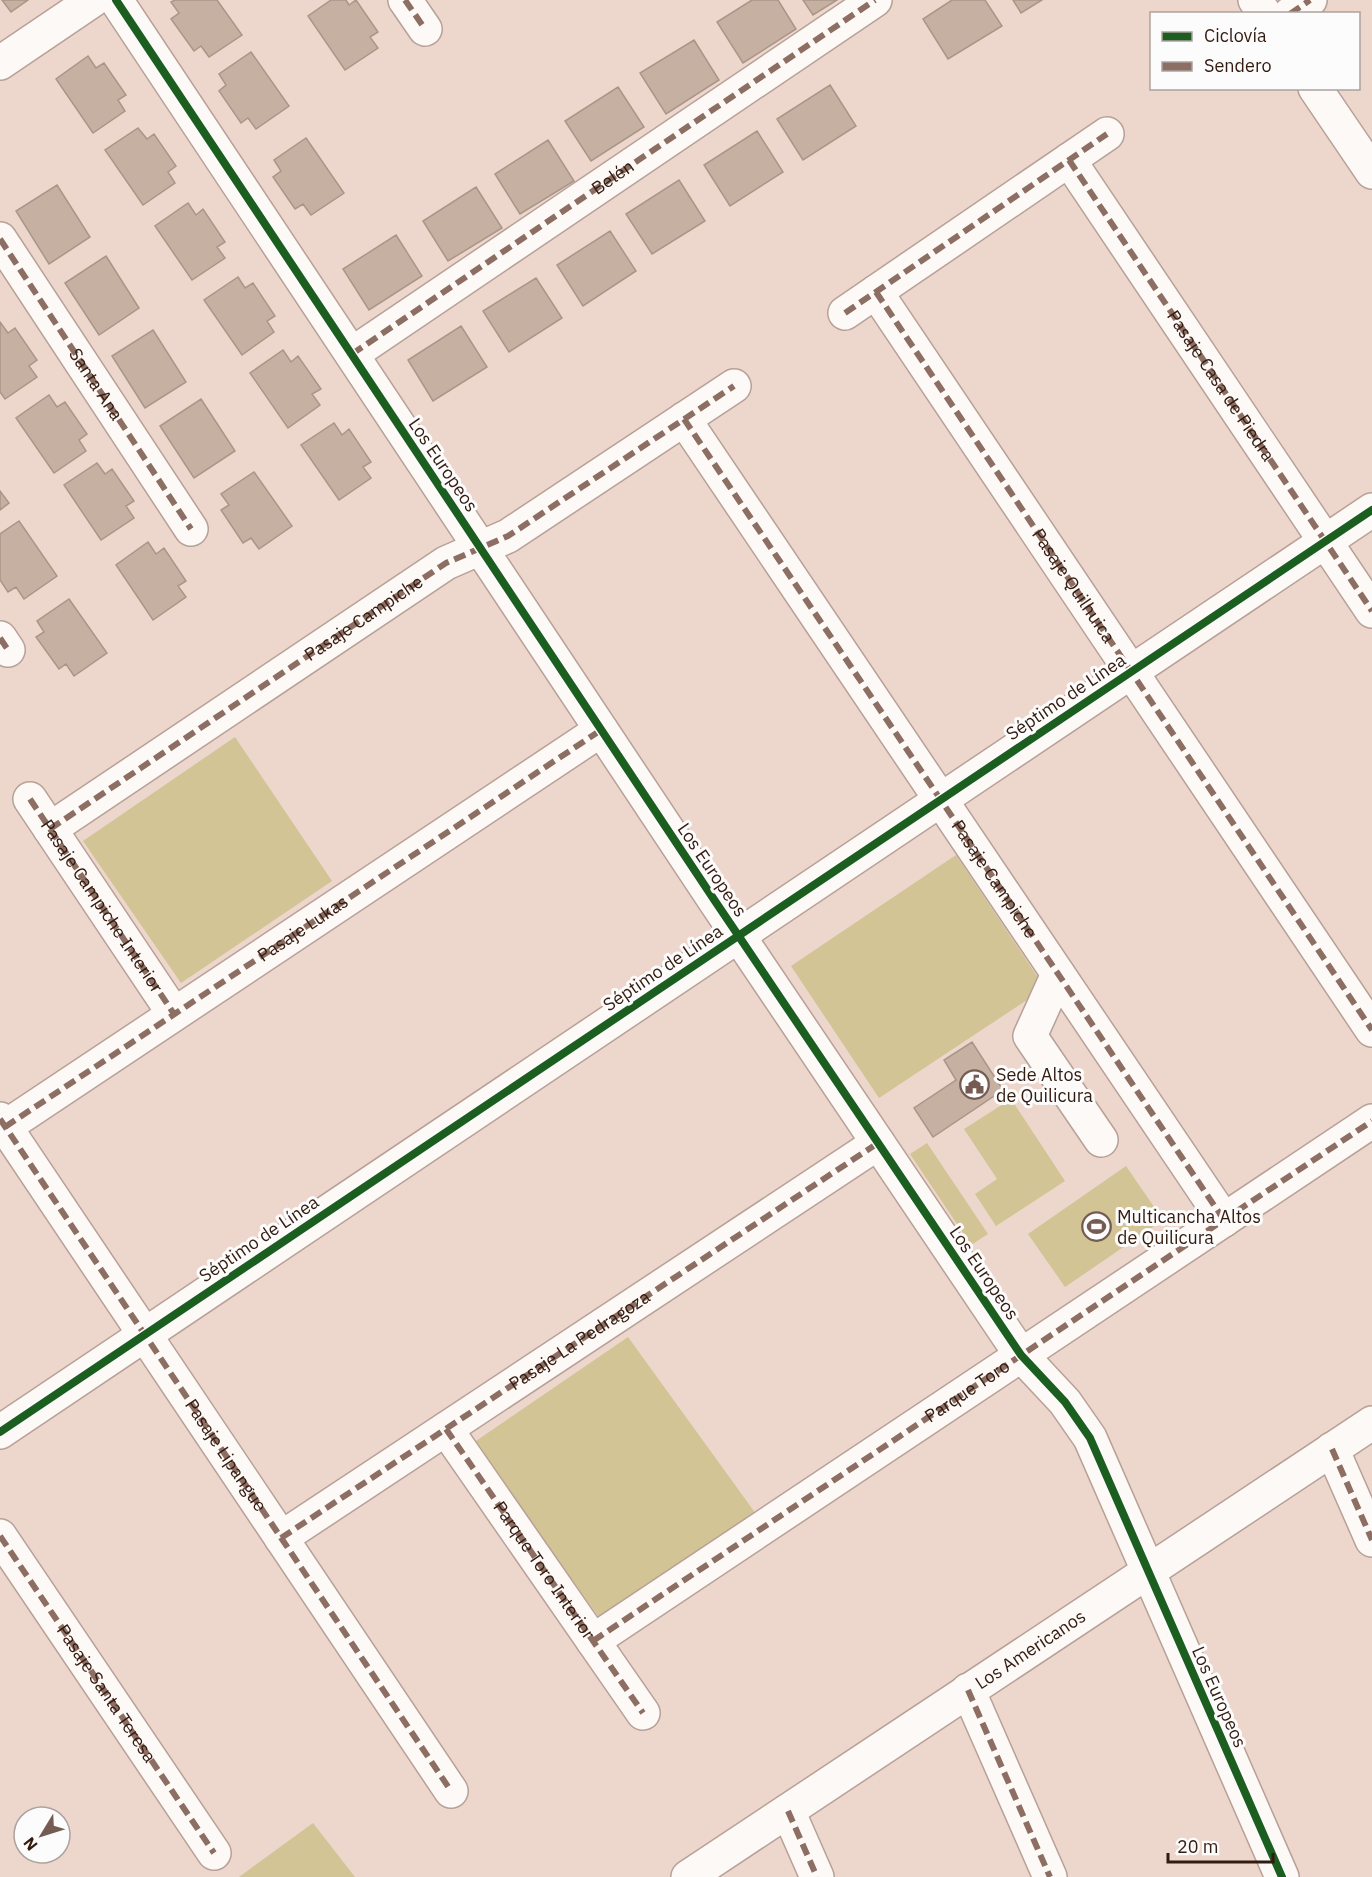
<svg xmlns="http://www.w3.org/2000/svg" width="1372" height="1877" font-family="'IBM Plex Sans',sans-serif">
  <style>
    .green { fill: #d2c495 }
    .building { fill: #c5b0a1; stroke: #a99688; stroke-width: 1.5 }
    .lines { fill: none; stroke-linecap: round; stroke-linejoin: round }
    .minor-casing { stroke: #b7a197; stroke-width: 36 }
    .minor { stroke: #fcf9f7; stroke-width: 33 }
    .quiet { stroke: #8d6e63; stroke-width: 6; stroke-dasharray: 12 6; stroke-linecap: butt }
    .cycleway-casing { stroke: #fcfcfc; stroke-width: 11 }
    .cycleway { stroke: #1b5e20; stroke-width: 8 }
    .labels { text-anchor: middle; stroke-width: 6; stroke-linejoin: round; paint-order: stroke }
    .street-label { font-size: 18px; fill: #331b10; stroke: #fcfcfc }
    .poi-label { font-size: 18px; fill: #331b10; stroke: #fcfcfc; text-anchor: start }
  </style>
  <rect width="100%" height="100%" fill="#edd6cc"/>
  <!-- green -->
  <path class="green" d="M235,737L332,881L181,983L83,841Z
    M956,855L1045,988L879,1098L791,966Z
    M1011,1099L1065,1181L996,1226L975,1194L997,1179L964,1129Z
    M927,1143L988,1234L971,1245L910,1154Z
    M1126,1166L1163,1220L1065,1287L1028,1234Z
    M628,1337L756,1514L599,1617L473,1443Z
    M313,1823L355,1877H239Z"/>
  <!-- building -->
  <path class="building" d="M2,0H28L11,12Z
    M175,0H217L242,35L209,57L201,46L194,51L171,19L179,13L171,2Z
    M331,0H346L349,5L356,0L378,32L370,37L378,48L345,70L308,16Z
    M752,0H778L796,29L743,63L717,22Z
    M803,0H837L813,15Z
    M952,0H985L1002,26L948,59L923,19Z
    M1013,0H1042L1021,13Z
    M694,40L719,80L666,114L640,73Z
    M251,52L289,106L256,129L248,118L241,123L219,91L226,85L219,74Z
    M88,56L96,68L104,63L126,95L118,100L125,111L93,133L56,79Z
    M830,85L856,126L803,160L777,119Z
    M618,87L644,127L591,161L565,121Z
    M138,128L147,139L154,134L176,166L168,172L175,183L143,205L105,150Z
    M757,131L783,172L730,206L704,165Z
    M306,138L344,193L311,215L303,204L295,209L273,177L281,171L274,160Z
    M548,140L574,181L520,214L495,174Z
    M679,180L705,221L652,254L626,214Z
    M57,185L90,237L49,264L16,211Z
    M476,187L502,228L448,261L423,221Z
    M188,203L196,215L203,209L225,242L217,247L225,258L192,280L155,226Z
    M610,231L636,271L583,306L557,265Z
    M396,235L422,276L369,310L343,269Z
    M106,256L139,308L99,335L65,283Z
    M238,277L245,288L253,283L275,316L267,321L274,332L242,355L204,300Z
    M536,278L562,318L509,352L483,311Z
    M0,322L8,333L15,328L37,360L29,366L37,377L5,399L0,392Z
    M461,326L487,367L433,401L408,360Z
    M153,330L186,382L145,408L112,356Z
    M283,350L291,362L298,356L321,389L312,394L320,405L288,428L250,373Z
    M49,395L57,407L65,402L87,434L79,440L86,451L54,473L16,418Z
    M201,399L235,451L194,478L160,426Z
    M334,423L342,435L349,429L371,462L363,467L371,478L339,500L301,445Z
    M97,463L105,474L112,469L134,501L126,506L134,518L101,540L64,485Z
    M254,472L292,526L259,549L251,538L243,543L221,510L229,505L221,494Z
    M0,491L9,503L0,510Z
    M19,521L57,576L24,599L16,587L8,592L0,580V534Z
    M148,542L156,554L164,548L186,581L178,586L186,597L153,620L116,565Z
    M69,599L107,653L74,676L66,664L59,669L36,637L44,632L37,621Z
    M972,1042L1003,1090L933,1137L914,1108L956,1080L944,1060Z"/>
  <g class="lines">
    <defs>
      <g id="minor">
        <path d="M116,0L715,901L1021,1355L1065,1402L1090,1438L1282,1877"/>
        <path d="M405,0L425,29"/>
        <path d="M1255,0L1265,14"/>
        <path d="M1290,14L1310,0"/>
        <path d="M0,63L93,0"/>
        <path d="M1315,88L1372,172"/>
        <path id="s1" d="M1069,160L1372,611"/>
        <path d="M0,239L191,529"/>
        <path d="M876,292L1372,1030"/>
        <path d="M845,313L1107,134"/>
        <path id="s2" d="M352,354L875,0"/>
        <path id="s3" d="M684,419L1224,1220"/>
        <path d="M0,638L8,650"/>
        <path id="s4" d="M30,799L174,1014"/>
        <path id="s5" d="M50,829L446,563L508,536L734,386"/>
        <path d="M1058,974L1030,1036L1101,1140"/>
        <path d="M0,1119L451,1791"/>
        <path id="s6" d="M5,1127L601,730"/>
        <path id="s7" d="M446,1429L643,1713"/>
        <path d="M0,1432L1372,510"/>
        <path d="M1332,1449L1372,1540"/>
        <path d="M0,1536L214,1853"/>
        <path d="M281,1538L878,1143"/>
        <path d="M593,1641L1372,1121"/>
        <path d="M968,1690L1050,1877"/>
        <path d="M788,1811L817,1877"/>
        <path id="s8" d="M688,1877L1372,1423"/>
      </g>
    </defs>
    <!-- minor casing -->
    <use href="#minor" class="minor-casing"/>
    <!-- minor -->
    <use href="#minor" class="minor"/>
    <!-- quiet -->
    <g class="quiet">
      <path d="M405,0L425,29"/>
      <path d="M1290,14L1310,0"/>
      <path d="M1069,160L1372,611"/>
      <path id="s9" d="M0,239L191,529"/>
      <path id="s10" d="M876,292L1372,1030"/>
      <path d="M845,313L1107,134"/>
      <path d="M352,354L875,0"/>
      <path d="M684,419L1224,1220"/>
      <path d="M0,638L8,650"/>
      <path d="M30,799L174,1014"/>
      <path d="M50,829L446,563L508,536L734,386"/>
      <path id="s11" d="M0,1119L451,1791"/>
      <path d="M5,1127L601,730"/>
      <path d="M446,1429L643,1713"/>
      <path d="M1332,1449L1372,1540"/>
      <path id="s12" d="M0,1536L214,1853"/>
      <path id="s13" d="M281,1538L878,1143"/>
      <path id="s14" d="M593,1641L1372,1121"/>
      <path d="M968,1690L1050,1877"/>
      <path d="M788,1811L817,1877"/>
    </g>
    <defs>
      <path id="cycleway" d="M116,0L715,901L1021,1355L1065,1402L1090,1438L1282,1877
        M0,1432L1372,510"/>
    </defs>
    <!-- cycleway casing -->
    <use href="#cycleway" class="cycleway-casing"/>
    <!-- cycleway -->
    <use href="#cycleway" class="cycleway"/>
  </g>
  <!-- icons -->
  <defs>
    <symbol id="civic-ring" viewBox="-11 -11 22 22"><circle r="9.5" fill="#fcfcfc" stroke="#745c52" stroke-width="1.5"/><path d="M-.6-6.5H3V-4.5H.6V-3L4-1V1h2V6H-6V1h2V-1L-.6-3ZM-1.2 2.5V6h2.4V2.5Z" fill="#745c52"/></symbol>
    <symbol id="stadium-ring" viewBox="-11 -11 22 22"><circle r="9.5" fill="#fcfcfc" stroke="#745c52" stroke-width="1.5"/><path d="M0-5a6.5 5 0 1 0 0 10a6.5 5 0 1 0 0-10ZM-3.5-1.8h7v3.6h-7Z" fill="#745c52"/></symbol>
  </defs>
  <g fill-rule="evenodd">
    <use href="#civic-ring" x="958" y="1068" width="33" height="33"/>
    <use href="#stadium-ring" x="1080" y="1210" width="33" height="33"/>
  </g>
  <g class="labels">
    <!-- street labels -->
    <g class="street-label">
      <text dy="6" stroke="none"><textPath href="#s2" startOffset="315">Belén</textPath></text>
      <text dy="6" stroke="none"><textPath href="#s9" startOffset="174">Santa Ana</textPath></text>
      <text dy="6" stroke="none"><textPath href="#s1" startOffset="272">Pasaje Casa de Piedra</textPath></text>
      <text transform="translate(443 465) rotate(56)" y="6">Los Europeos</text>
      <text dy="6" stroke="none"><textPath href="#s10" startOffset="354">Pasaje Quilhuica</textPath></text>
      <text dy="6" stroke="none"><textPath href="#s5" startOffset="378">Pasaje Campiche</textPath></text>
      <text transform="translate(1066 697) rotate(-34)" y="6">Séptimo de Línea</text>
      <text transform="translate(712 870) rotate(56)" y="6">Los Europeos</text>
      <text dy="6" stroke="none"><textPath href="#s3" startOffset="555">Pasaje Campiche</textPath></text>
      <text dy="6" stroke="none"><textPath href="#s4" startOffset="129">Pasaje Campiche Interior</textPath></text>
      <text dy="6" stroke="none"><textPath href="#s6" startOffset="358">Pasaje Lukas</textPath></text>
      <text transform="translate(663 968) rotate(-34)" y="6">Séptimo de Línea</text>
      <text transform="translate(259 1239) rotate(-34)" y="6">Séptimo de Línea</text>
      <text transform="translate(984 1273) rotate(56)" y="6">Los Europeos</text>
      <text dy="6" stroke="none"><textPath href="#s13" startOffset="358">Pasaje La Pedragoza</textPath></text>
      <text dy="6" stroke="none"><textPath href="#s14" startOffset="450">Parque Toro</textPath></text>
      <text dy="6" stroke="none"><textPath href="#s11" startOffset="405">Pasaje Lipangue</textPath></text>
      <text dy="6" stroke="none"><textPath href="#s7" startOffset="172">Parque Toro Interior</textPath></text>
      <text dy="6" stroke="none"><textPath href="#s8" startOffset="411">Los Americanos</textPath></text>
      <text dy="6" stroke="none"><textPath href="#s12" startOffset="190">Pasaje Santa Teresa</textPath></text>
      <text transform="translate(1219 1697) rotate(66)" y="6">Los Europeos</text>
    </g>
    <!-- poi labels -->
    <g class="poi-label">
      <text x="996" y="1081">Sede Altos<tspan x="996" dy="21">de Quilicura</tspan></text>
      <text x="1117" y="1223">Multicancha Altos<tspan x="1117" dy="21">de Quilicura</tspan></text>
    </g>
  </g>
  <!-- legend -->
  <rect x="1150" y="12" width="210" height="78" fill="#fcfcfc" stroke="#aca29e" stroke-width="1.5"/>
  <rect x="1162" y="32" width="30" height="9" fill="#1b5e20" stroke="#aca29e" stroke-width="1.5"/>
  <text x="1204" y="42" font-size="18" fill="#331b10">Ciclovía</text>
  <rect x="1162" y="62" width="30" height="9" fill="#8d6e63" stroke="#aca29e" stroke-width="1.5"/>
  <text x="1204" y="72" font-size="18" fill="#331b10">Sendero</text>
  <!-- north arrow -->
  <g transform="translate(42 1835) rotate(232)"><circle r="28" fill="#fcfcfc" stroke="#aca29e" stroke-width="1.5"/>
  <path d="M0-4.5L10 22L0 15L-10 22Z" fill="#745c52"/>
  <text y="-9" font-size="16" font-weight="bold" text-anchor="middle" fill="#331b10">N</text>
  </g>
  <!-- scale -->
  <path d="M1168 1853v9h105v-9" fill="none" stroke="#331b10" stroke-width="3"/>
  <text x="1177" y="1853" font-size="18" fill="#331b10" stroke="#fcfcfc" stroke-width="4.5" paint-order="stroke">20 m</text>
</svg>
